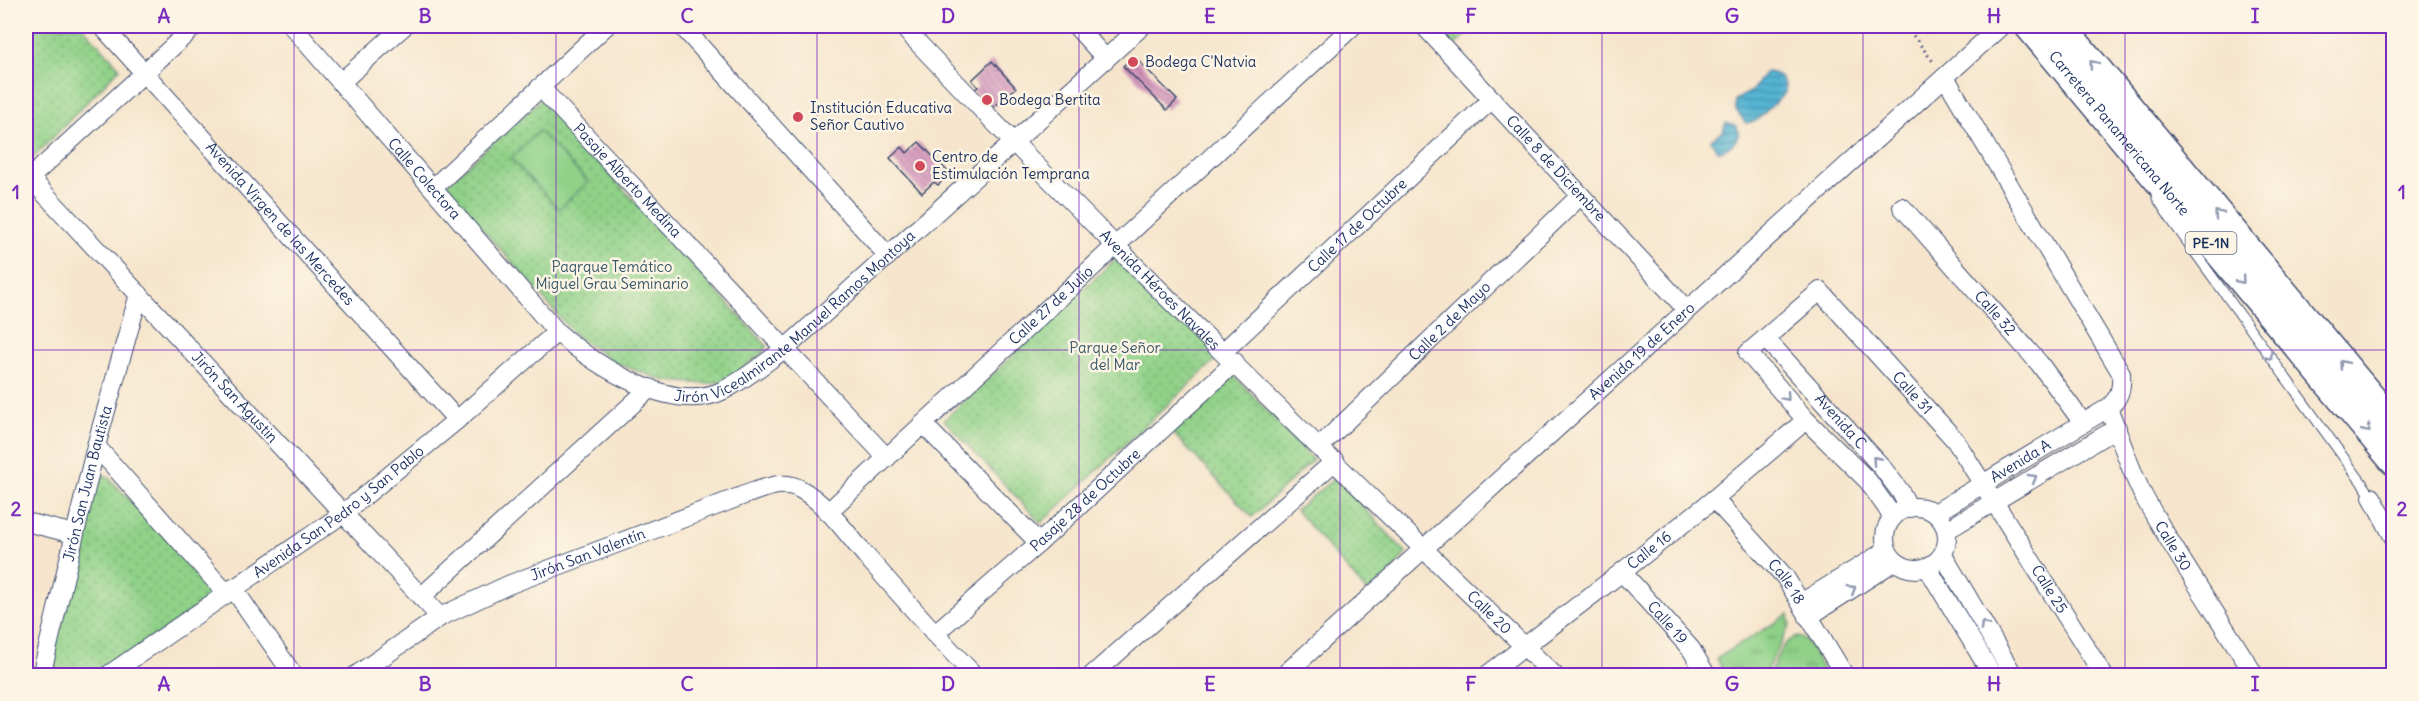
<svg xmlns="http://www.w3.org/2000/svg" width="2419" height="701" font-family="Delius,sans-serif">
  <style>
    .grass { fill: url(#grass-tufts); stroke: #568073; stroke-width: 1.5 }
    .park { fill: url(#park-dots); stroke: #568073; stroke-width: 1.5 }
    .garden { fill: #90d188; stroke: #568073; stroke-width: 1.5 }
    .water { fill: url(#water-rules); stroke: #387298; stroke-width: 1.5 }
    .building { fill: url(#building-back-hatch) }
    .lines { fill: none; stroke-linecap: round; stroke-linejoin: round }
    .service-casing { stroke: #3c4a6e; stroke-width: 11 }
    .minor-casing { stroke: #3c4a6e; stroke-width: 20 }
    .trunk-casing { stroke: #3c4a6e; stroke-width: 31 }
    .path { stroke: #3c4a6e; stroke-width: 3; stroke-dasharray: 1.5 4.5; stroke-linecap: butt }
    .service { stroke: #fff; stroke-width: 9 }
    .minor { stroke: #fff; stroke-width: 18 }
    .trunk { stroke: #fff; stroke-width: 28 }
    .oneway { stroke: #8d97ae }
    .grid { fill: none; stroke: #7b2cbf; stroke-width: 1.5; stroke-opacity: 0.55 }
    .poi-dot { fill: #d1495b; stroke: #fcf5e5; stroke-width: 2 }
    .labels { text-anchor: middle; stroke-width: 5; stroke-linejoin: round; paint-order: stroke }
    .shield { fill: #fcf5e5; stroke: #5e6a86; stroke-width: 1.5 }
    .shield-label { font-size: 14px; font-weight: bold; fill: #1b2f5e }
    .poi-label { font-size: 15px; fill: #1b2f5e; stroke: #fcf5e5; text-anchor: start }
    .street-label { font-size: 15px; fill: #1b2f5e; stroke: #fcf5e5 }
    .park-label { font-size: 15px; fill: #385868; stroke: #fcf5e5 }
    .neatline { fill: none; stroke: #7b2cbf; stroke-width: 2 }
    .grid-label { font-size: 20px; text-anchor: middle; font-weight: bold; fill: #7b2cbf }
  </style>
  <defs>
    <pattern id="grass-tufts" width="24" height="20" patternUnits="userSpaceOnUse" patternTransform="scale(1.5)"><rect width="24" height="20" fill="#90d188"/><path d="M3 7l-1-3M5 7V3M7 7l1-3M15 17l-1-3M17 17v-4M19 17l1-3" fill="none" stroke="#75aa72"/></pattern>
    <pattern id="park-dots" width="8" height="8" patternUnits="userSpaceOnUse" patternTransform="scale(1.5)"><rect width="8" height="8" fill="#90d188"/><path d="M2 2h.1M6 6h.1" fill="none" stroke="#75aa72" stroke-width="1.8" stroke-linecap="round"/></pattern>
    <pattern id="water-rules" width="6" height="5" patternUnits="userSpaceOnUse" patternTransform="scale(1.5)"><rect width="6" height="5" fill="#55b4d3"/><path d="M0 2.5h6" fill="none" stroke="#4693ae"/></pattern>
    <pattern id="building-back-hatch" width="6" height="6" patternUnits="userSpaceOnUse" patternTransform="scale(1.5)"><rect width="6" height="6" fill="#d391ba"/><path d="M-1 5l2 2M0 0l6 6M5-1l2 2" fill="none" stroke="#aa779a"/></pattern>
  </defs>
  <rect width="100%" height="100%" fill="#fcf5e5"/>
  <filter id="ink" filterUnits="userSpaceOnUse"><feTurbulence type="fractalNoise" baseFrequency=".0167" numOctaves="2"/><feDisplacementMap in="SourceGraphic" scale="12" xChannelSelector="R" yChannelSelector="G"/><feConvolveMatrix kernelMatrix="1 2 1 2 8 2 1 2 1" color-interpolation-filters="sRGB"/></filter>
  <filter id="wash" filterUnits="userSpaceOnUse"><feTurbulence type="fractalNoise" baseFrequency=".008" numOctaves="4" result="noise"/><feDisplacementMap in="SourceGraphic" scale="24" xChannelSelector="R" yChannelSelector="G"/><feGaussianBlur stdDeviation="1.35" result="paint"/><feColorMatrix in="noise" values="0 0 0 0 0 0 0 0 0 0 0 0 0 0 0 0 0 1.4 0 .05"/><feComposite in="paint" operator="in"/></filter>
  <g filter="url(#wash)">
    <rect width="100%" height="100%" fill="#f6e5cc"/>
    <!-- grass -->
    <path class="grass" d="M1789,614L1790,625L1764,675H1726L1716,659Z
      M1799,637L1806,640L1824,671L1817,675H1769C1776,661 1781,639 1799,637Z"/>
    <!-- park -->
    <path class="park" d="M26,26H82L120,68L36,155L26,162Z
      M1433,26H1476L1453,47Z
      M541,99L767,346L762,354L725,381L707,384L666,381L615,363L576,336L445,186Z
      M1123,252L1221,355L1041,523L944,420Z
      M1234,375L1313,460L1252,517L1172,432Z
      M98,474L107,476L212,585L215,590L213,598L97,675L46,676Z
      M1336,477L1406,553L1372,598L1296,510Z"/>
    <!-- garden -->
    <path class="garden" d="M539,131L588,182L559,209L511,159Z"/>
    <!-- water -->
    <path class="water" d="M1767,72C1777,72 1787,82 1785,93L1756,121L1746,123L1736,110L1735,100L1752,91L1763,74Z
      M1726,123L1736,126L1739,132C1737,141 1727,152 1717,151L1711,140L1723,131Z"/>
    <g id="blocks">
      <!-- building -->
      <path class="building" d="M1134,56L1177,100L1167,110L1123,66Z
        M992,61L1016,88L990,110L973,91L978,87L972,80Z
        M919,142L950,174L938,185L934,182L922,193L890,158L902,147L907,153Z"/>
    </g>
  </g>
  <g filter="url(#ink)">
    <use href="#blocks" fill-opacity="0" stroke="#3c4a6e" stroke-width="1.5"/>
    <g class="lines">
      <defs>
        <path id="service" d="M2157,198L2172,221L2373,498"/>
        <g id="minor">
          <path id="s1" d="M102,26L457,420"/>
          <path id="s2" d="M292,26L557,332C595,365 672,416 724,390C746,379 766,362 786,348L1142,26"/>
          <path d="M682,26L888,256"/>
          <path id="s3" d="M902,26C1113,249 1334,463 1555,676"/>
          <path d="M1076,26L1106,59"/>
          <path id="s4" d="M1424,26L1687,310"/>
          <path d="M341,82L404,26"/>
          <path id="s5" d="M540,87L887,458"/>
          <path id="s6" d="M26,177L30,178L440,617"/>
          <path d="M26,187L30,178L195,26"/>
          <path d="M433,188L606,26"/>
          <path id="s7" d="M1902,207L2039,363L2083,423"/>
          <path id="s8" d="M1766,339L1881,466L1900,491L1909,508"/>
          <path id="s9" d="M1224,351L1492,99"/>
          <path id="s10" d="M2108,408C2121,438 2129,468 2144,497C2178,558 2218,616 2255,676"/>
          <path d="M923,424L1039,543"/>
          <path d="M96,446L226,593"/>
          <path id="s11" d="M1320,446L1580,196"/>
          <path d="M2372,497L2394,538"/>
          <path id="s12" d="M1714,499L1785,577L1845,676"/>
          <circle cx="1916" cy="538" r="31"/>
          <path id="s13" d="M828,512L1353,26"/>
          <path id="s14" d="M1935,513L2108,408C2120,398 2122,389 2121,373L1945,77"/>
          <path id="s15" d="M1893,517L1868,481L1806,420L1748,353L1820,291L1955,440L2104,676"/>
          <path d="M26,522L74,534"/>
          <path d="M1947,530L2117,428"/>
          <path d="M1943,555L2014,676"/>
          <path d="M1927,567L1993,676"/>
          <path id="s16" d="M1622,572L1691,649L1707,676"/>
          <path d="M233,588L294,676"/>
          <path d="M421,597L650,388"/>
          <path d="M1801,603L1887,550"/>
          <path d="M1808,617L1895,561"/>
          <path id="s17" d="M934,634L1039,543L1235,362"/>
          <path id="s18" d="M41,676L96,446L139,294"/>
          <path id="s19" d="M107,676L344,513L457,420L557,332"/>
          <path id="s20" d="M355,676L440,617L508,585L747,494C763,489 783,479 800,489C827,504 847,534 867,557C902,597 937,637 975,676"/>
          <path d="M1091,676L1335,461"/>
          <path id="s21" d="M1283,676L2001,26"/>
          <path id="s22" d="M1486,676L1622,572L1714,499L1806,420"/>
        </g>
        <g id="trunk">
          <path id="s23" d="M2029,26L2394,461"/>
          <path d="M2061,26L2394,425"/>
        </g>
      </defs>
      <!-- service casing -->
      <use href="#service" class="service-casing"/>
      <!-- minor casing -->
      <use href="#minor" class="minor-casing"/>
      <!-- trunk casing -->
      <use href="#trunk" class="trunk-casing"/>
      <!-- path -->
      <path class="path" d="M1906,26L1934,63"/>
      <!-- service -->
      <use href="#service" class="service"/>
      <!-- minor -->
      <use href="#minor" class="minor"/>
      <!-- trunk -->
      <use href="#trunk" class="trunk"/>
    </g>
    <!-- one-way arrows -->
    <defs><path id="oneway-chevron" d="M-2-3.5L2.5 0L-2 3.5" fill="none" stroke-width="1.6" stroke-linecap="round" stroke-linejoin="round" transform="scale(1.5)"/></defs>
    <g class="oneway">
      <use href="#oneway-chevron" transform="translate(2093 64) rotate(-130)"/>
      <use href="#oneway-chevron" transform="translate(2218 214) rotate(-130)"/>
      <use href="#oneway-chevron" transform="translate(2241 280) rotate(50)"/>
      <use href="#oneway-chevron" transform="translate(2269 356) rotate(54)"/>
      <use href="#oneway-chevron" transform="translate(2343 364) rotate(-130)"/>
      <use href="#oneway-chevron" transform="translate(1786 397) rotate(49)"/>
      <use href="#oneway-chevron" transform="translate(2367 429) rotate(50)"/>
      <use href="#oneway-chevron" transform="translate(1876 460) rotate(-132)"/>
      <use href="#oneway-chevron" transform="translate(2033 478) rotate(-31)"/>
      <use href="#oneway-chevron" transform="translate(1852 589) rotate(-32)"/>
      <use href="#oneway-chevron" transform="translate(1984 625) rotate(-120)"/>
    </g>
  </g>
  <!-- grid -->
  <path class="grid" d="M294,26V676M556,26V676M817,26V676M1079,26V676M1340,26V676M1602,26V676M1863,26V676M2125,26V676M26,350H2394"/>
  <!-- markers -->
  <g class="poi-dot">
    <circle cx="1133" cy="62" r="6"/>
    <circle cx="987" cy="100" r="6"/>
    <circle cx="798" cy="117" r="6"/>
    <circle cx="920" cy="166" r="6"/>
  </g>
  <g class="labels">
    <!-- shield labels -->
    <rect class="shield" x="2185.5" y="232" width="51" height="22" rx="4.5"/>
    <g class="shield-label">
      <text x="2211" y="248">PE-1N</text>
    </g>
    <!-- poi labels -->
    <g class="poi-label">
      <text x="1145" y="67">Bodega C'Natvia</text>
      <text x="999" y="105">Bodega Bertita</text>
      <text x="810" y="113">Institución Educativa<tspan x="810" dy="17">Señor Cautivo</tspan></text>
      <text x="932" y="162">Centro de<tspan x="932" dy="17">Estimulación Temprana</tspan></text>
    </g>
    <!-- street labels -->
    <g class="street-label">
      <text dy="5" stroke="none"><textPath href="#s23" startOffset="140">Carretera Panamericana Norte</textPath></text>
      <text dy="5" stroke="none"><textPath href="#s4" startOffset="194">Calle 8 de Diciembre</textPath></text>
      <text dy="5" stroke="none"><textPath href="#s2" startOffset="202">Calle Colectora</textPath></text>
      <text dy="5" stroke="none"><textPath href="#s5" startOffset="128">Pasaje Alberto Medina</textPath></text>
      <text dy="5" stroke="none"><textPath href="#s1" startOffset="266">Avenida Virgen de las Mercedes</textPath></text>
      <text dy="5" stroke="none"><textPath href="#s9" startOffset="183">Calle 17 de Octubre</textPath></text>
      <text dy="5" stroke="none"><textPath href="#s3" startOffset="369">Avenida Héroes Navales</textPath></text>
      <text dy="5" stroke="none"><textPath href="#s13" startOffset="304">Calle 27 de Julio</textPath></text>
      <text dy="5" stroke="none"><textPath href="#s2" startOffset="688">Jirón Vicealmirante Manuel Ramos Montoya</textPath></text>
      <text dy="5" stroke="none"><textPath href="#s7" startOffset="141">Calle 32</textPath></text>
      <text dy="5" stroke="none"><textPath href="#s11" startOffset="180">Calle 2 de Mayo</textPath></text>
      <text dy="5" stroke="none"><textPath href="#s21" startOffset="484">Avenida 19 de Enero</textPath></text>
      <text dy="5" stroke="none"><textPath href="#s15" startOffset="452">Calle 31</textPath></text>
      <text dy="5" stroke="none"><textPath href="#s6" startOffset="304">Jirón San Agustin</textPath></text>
      <text dy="5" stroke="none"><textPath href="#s8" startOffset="111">Avenida C</textPath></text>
      <text dy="5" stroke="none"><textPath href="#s14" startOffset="100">Avenida A</textPath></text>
      <text dy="5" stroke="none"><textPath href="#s18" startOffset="198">Jirón San Juan Bautista</textPath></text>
      <text dy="5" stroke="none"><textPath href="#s17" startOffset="202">Pasaje 28 de Octubre</textPath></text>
      <text dy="5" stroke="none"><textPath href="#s19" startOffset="284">Avenida San Pedro y San Pablo</textPath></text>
      <text dy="5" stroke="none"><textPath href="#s10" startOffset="153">Calle 30</textPath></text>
      <text dy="5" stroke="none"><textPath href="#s22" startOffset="206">Calle 16</textPath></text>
      <text dy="5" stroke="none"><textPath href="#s20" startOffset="264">Jirón San Valentín</textPath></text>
      <text dy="5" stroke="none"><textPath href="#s12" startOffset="110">Calle 18</textPath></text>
      <text dy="5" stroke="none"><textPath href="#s15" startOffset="692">Calle 25</textPath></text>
      <text dy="5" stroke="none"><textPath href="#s3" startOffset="830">Calle 20</textPath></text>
      <text dy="5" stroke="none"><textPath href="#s16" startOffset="68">Calle 19</textPath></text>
    </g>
    <!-- park labels -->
    <g class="park-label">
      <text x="612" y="272">Paqrque Temático<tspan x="612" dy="17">Miguel Grau Seminario</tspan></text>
      <text x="1115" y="353">Parque Señor<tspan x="1115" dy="17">del Mar</tspan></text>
    </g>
  </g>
  <!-- margin -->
  <rect width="2419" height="701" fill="none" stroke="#fcf5e5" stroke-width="66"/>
  <rect x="33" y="33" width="2353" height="635" class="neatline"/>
  <g class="grid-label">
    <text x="164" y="23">A</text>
    <text x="425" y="23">B</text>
    <text x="687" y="23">C</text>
    <text x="948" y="23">D</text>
    <text x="1210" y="23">E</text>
    <text x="1471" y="23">F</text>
    <text x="1732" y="23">G</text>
    <text x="1994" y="23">H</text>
    <text x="2255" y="23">I</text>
    <text x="16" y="199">1</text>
    <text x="2402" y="199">1</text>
    <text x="16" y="516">2</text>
    <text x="2402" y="516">2</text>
    <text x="164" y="691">A</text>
    <text x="425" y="691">B</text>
    <text x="687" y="691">C</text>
    <text x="948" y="691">D</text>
    <text x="1210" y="691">E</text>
    <text x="1471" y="691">F</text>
    <text x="1732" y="691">G</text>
    <text x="1994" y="691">H</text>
    <text x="2255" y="691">I</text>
  </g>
</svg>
